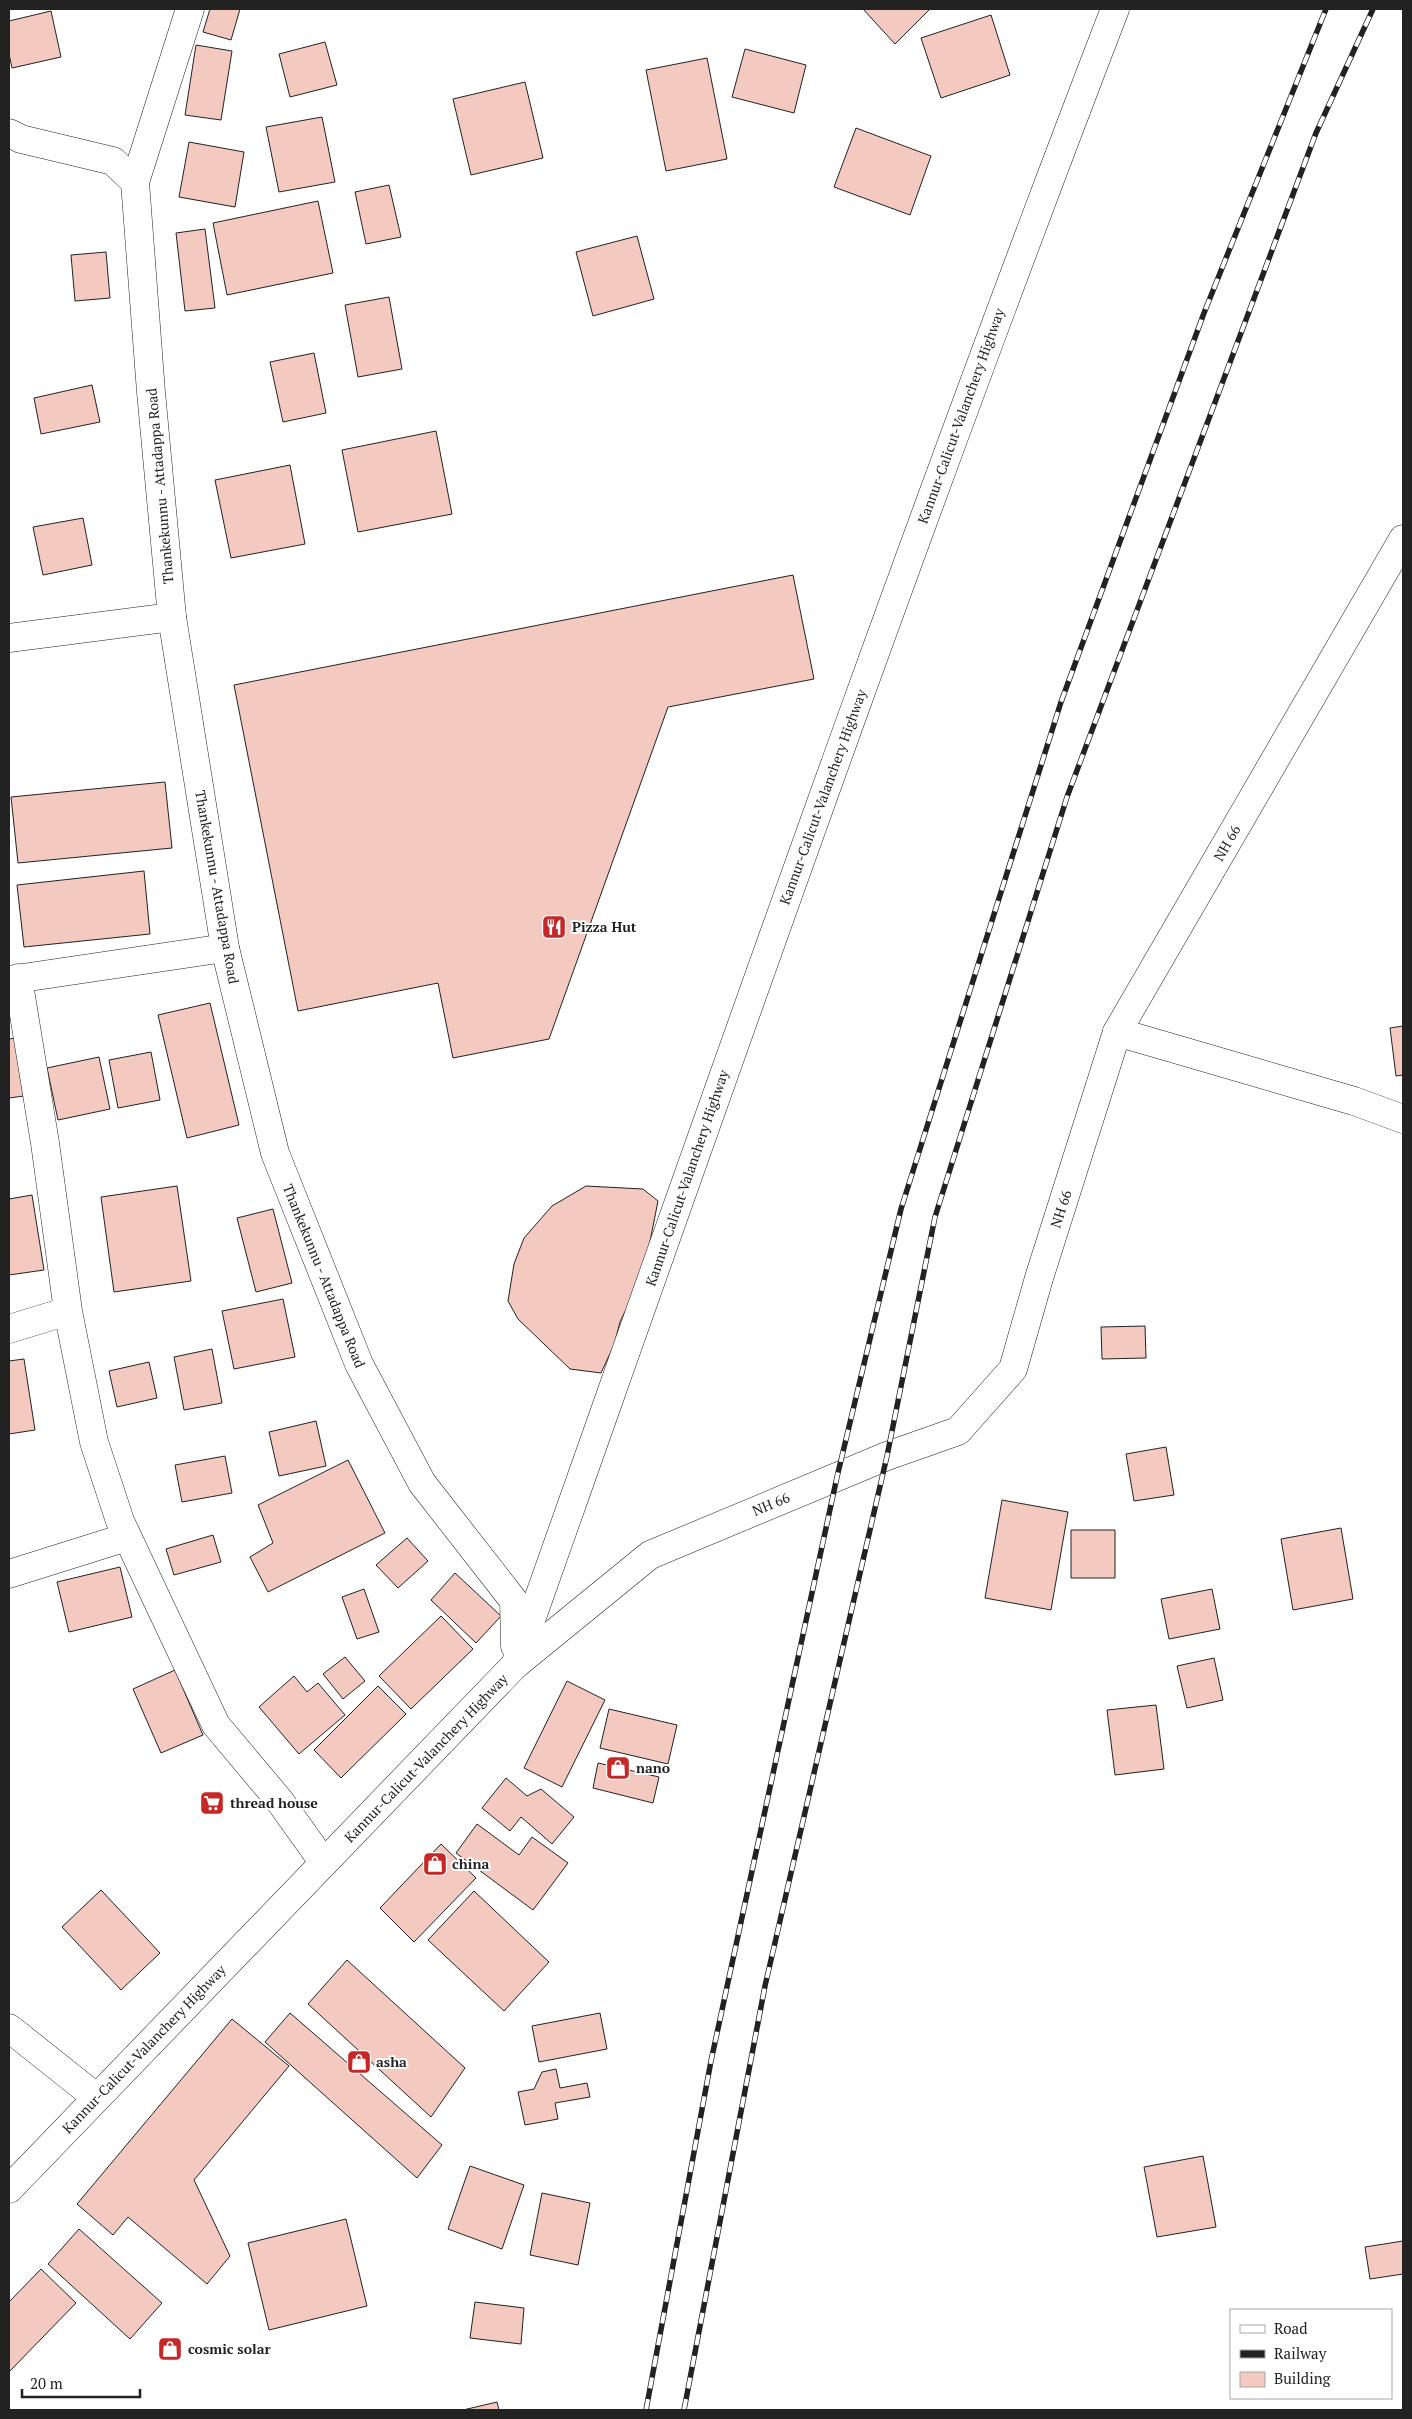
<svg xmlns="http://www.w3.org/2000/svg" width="1412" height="2419" font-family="'PT Serif',serif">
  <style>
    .building { fill: #f3c9c0; stroke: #222 }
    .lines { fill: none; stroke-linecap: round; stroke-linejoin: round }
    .minor-casing { stroke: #222; stroke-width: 29 }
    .major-casing { stroke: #222; stroke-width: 29 }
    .highway-casing { stroke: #222; stroke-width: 29 }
    .minor { stroke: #fff; stroke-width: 28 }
    .major { stroke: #fff; stroke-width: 28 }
    .highway { stroke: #fff; stroke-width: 28 }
    .rail-casing { stroke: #222; stroke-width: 5.5 }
    .rail { stroke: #fff; stroke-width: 4; stroke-dasharray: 11; stroke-linecap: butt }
    .labels { text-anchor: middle; stroke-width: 4; stroke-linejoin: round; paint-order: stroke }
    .street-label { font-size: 14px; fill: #222; stroke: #fff }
    .poi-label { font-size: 14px; font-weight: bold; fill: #222; stroke: #fff; text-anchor: start }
  </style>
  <rect width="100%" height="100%" fill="#fff"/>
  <!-- building -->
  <path class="building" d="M210,9H240L231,40L203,32Z
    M863,9H930L895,44Z
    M51,11L61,57L12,68L9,54V21Z
    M991,15L1010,75L941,98L921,38Z
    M325,42L337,85L290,97L279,54Z
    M196,45L232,51L221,120L185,115Z
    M745,49L806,65L794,113L732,97Z
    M707,58L727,159L666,171L646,70Z
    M525,82L543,158L471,175L453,99Z
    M322,117L335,182L279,192L266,127Z
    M856,128L931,156L910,215L834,187Z
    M189,142L244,152L235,207L179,197Z
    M389,185L401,237L366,244L355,192Z
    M318,201L333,273L227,295L213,223Z
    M205,229L215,308L185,311L176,233Z
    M637,236L654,299L593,316L576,252Z
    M106,252L110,298L75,301L71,255Z
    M389,297L402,369L358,377L345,305Z
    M314,353L326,413L283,422L270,362Z
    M92,385L100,422L41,434L34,398Z
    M436,431L452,514L358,532L342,450Z
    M290,465L305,544L231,558L215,480Z
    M83,518L92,565L43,575L33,527Z
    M793,575L814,679L668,707L549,1039L453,1058L438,983L298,1011L234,685Z
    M165,782L172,848L18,863L11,797Z
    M144,871L150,934L24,947L17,885Z
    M210,1003L239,1125L187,1138L158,1015Z
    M1403,1026V1075L1396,1076L1390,1028Z
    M16,1038L24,1096L9,1098V1039Z
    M151,1052L160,1100L118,1108L109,1060Z
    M99,1057L110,1109L58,1120L47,1068Z
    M177,1186L191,1281L114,1292L101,1197Z
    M586,1186L643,1189L658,1201L644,1272L620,1322L614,1345L601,1373L570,1369L518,1319L508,1301L514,1264L524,1238L552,1206Z
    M32,1195L44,1270L9,1275V1199Z
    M273,1209L292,1283L256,1292L237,1218Z
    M283,1299L295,1357L234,1369L222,1311Z
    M1145,1326L1146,1358L1102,1359L1101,1327Z
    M212,1349L222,1403L184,1410L174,1357Z
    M24,1359L35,1430L9,1434V1361Z
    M149,1362L157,1398L117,1407L109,1371Z
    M316,1421L326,1466L279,1476L269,1432Z
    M1166,1447L1174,1495L1134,1501L1126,1454Z
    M225,1456L232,1493L182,1502L175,1465Z
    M348,1460L385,1533L268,1592L250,1557L273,1543L258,1505Z
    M1002,1500L1068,1512L1051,1610L985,1598Z
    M1341,1528L1353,1599L1293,1610L1281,1539Z
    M1071,1530H1115V1578H1071Z
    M213,1535L221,1562L174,1575L166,1549Z
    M407,1538L428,1561L398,1588L376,1565Z
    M120,1567L132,1617L69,1632L57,1582Z
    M455,1573L501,1616L476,1643L431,1600Z
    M364,1589L379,1632L357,1639L342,1597Z
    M1212,1589L1220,1629L1169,1639L1161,1599Z
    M441,1616L473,1649L411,1709L379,1676Z
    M345,1657L365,1681L343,1699L323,1674Z
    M1214,1658L1223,1700L1187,1708L1177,1666Z
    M175,1670L203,1735L161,1753L133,1689Z
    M294,1676L307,1692L318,1683L345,1715L299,1754L259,1707Z
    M567,1681L605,1700L562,1787L524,1768Z
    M378,1686L406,1714L341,1778L314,1750Z
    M1156,1705L1164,1769L1115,1775L1107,1710Z
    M609,1709L677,1725L668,1764L600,1748Z
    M598,1763L659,1777L653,1803L593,1788Z
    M506,1778L527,1796L541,1789L574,1817L552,1844L521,1817L510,1831L482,1808Z
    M477,1824L519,1855L532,1837L568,1863L533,1910L456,1853Z
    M441,1844L476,1878L414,1942L380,1908Z
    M101,1890L160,1953L121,1990L62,1927Z
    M474,1891L549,1962L504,2011L428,1940Z
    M347,1960L465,2068L431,2117L308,2004Z
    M290,2013L442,2145L417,2178L265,2042Z
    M600,2013L607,2049L539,2062L532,2026Z
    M232,2019L289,2066L194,2180L230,2256L207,2284L128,2217L113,2235L77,2204Z
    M556,2069L560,2088L587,2083L590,2097L555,2103L558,2119L525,2125L518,2092L534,2089L542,2072Z
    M1203,2156L1216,2227L1157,2237L1144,2167Z
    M470,2166L524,2185L502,2249L448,2229Z
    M542,2193L590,2203L578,2265L530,2255Z
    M346,2219L367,2306L269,2330L248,2243Z
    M79,2229L162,2303L130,2339L48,2264Z
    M1403,2241V2274L1370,2279L1365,2247Z
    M41,2269L76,2303L9,2372V2302Z
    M475,2302L524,2308L521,2344L470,2338Z
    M497,2402L499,2410H463Z"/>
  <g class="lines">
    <defs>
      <path id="minor" d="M135,182L190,9
        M9,638L172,617
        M18,978L45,1143L68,1311L94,1442L120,1521L216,1725L279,1800L324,1863
        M9,980L225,948
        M1117,1032L1354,1101L1403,1119
        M9,1329L68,1311
        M9,1574L127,1537
        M9,2028L97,2098"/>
      <path id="major" d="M9,133L21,139L113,161L135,182L151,392L172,617L225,948L275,1153L359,1364L422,1483L514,1601L515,1646
        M515,1665C711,1112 904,557 1115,9"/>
      <path id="highway" d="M9,2189L515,1665L650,1555L887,1456L958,1431L1013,1369L1039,1278L1117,1032L1403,539"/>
    </defs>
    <!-- minor casing -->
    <use href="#minor" class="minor-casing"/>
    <!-- major casing -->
    <use href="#major" class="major-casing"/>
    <!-- highway casing -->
    <use href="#highway" class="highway-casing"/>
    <!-- minor -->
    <use href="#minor" class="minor"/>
    <!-- major -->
    <use href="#major" class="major"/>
    <!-- highway -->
    <use href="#highway" class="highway"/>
    <defs>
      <path id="rail" d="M646,2410L711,2061L837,1477L901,1209L1061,702L1204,313L1326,9
        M684,2410L765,1986L887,1456L935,1217L1067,797L1316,133L1373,9"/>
    </defs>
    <!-- rail casing -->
    <use href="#rail" class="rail-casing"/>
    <!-- rail -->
    <use href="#rail" class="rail"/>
  </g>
  <!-- icons -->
  <defs>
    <symbol id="restaurant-square" viewBox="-11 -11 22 22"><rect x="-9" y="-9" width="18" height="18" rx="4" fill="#c62828" stroke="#fff"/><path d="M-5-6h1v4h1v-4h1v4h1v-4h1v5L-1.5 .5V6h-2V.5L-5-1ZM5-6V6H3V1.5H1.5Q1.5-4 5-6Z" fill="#fff"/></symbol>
    <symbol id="shop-square" viewBox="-11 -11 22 22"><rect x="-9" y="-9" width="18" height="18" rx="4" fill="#c62828" stroke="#fff"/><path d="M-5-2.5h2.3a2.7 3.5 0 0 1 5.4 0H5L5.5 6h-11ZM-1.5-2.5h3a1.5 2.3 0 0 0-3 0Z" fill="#fff"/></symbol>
    <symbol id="supermarket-square" viewBox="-11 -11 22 22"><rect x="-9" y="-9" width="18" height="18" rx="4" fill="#c62828" stroke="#fff"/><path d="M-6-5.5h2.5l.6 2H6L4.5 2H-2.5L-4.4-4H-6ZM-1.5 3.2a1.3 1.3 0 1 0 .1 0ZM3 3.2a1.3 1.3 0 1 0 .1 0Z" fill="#fff"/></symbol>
  </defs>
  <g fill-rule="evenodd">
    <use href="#restaurant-square" x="540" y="913" width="28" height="28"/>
    <use href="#shop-square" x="604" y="1754" width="28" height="28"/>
    <use href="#supermarket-square" x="198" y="1789" width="28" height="28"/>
    <use href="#shop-square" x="421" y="1850" width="28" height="28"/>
    <use href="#shop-square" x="345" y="2048" width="28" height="28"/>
    <use href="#shop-square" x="156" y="2335" width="28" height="28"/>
  </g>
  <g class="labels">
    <!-- street labels -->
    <g class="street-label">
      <text transform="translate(961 416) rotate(-70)" y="5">Kannur-Calicut-Valanchery Highway</text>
      <text transform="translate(160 486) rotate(-95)" y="5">Thankekunnu - Attadappa Road</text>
      <text transform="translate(823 797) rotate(-70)" y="5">Kannur-Calicut-Valanchery Highway</text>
      <text transform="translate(1227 843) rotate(-60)" y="5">NH 66</text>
      <text transform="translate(217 887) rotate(80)" y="5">Thankekunnu - Attadappa Road</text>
      <text transform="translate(687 1178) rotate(-71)" y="5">Kannur-Calicut-Valanchery Highway</text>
      <text transform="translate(1061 1209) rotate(-72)" y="5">NH 66</text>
      <text transform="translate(324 1276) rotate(68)" y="5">Thankekunnu - Attadappa Road</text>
      <text transform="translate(771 1504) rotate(-23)" y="5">NH 66</text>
      <text transform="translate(426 1758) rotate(-46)" y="5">Kannur-Calicut-Valanchery Highway</text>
      <text transform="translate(144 2049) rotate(-46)" y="5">Kannur-Calicut-Valanchery Highway</text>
    </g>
    <!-- poi labels -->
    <g class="poi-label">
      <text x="572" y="932">Pizza Hut</text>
      <text x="636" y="1773">nano</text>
      <text x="230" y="1808">thread house</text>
      <text x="452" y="1869">china</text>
      <text x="376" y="2067">asha</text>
      <text x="188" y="2354">cosmic solar</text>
    </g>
  </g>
  <!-- border -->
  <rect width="1412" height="2419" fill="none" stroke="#222222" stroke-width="20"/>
  <!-- legend -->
  <rect x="1230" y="2309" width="162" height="90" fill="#ffffff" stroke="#a7a7a7"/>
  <rect x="1240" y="2325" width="25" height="8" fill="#ffffff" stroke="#a7a7a7"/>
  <text x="1274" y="2334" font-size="15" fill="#222222">Road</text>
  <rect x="1240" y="2350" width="25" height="8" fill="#222222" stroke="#a7a7a7"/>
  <text x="1274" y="2359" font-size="15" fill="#222222">Railway</text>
  <rect x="1240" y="2372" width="25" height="15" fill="#f3c9c0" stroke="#a7a7a7"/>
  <text x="1274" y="2384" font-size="15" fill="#222222">Building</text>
  <!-- scale -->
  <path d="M22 2389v8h118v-8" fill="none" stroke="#222222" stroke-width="2.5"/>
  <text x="30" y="2389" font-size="15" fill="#222222" stroke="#ffffff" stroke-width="4" paint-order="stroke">20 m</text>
</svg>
